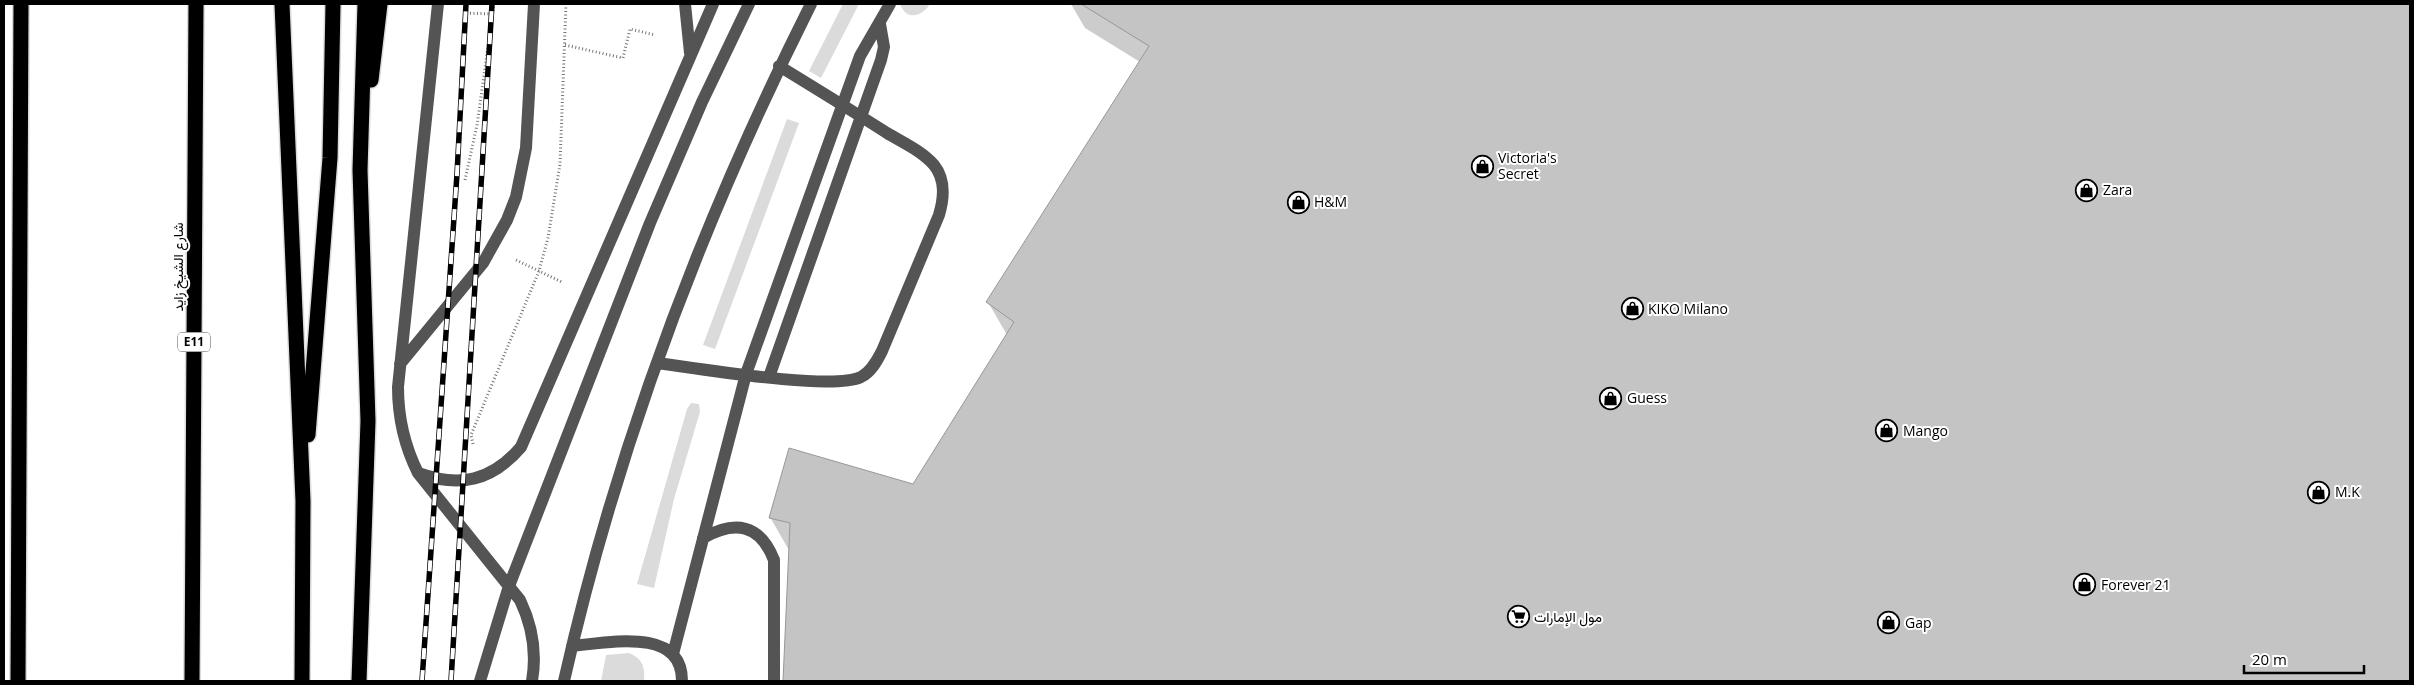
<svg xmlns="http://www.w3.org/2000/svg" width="2414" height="685" font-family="'Open Sans',Vazirmatn,sans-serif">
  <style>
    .green { fill: #dbdbdb }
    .shadow { fill: #0003 }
    .building { fill: #c4c4c4; stroke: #989898 }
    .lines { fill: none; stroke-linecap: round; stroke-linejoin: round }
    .highway-casing { stroke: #dbdbdb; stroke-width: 18 }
    .path { stroke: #767676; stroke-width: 3; stroke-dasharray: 1 2.5; stroke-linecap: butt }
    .minor { stroke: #545454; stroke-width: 12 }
    .highway { stroke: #000; stroke-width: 15 }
    .rail-casing { stroke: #000; stroke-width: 5.5 }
    .rail { stroke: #fff; stroke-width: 4; stroke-dasharray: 11; stroke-linecap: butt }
    .labels { text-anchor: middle; stroke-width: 4; stroke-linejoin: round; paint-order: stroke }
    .shield { fill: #fff; stroke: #4c4c4c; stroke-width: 1 }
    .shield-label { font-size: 12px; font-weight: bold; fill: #000 }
    .poi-label { font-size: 14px; fill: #000; stroke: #fff; text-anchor: start }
    .street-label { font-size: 14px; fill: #000; stroke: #fff }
  </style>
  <rect width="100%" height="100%" fill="#fff"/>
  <!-- green -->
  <path class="green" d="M843,4H859L821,78L809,71Z
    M900,4H930C922,17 906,21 900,4Z
    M787,119L799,123L715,349L703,345Z
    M691,403L699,404L700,412L674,499L654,588L637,584L687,409Z
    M629,653C643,659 645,667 644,681H601L606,655Z"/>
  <!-- shadow -->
  <path class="shadow" d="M1071,4H2410V681H784L790,552L770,517L914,486L1007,335L988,302L1140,62L1085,28Z"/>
  <!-- building -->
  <path class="building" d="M1081,4H2410V681H783L790,523L769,518L789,448L913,484L1014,322L986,302L1149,46Z"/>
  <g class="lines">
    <defs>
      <path id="highway" d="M282,4L303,501L302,681
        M371,80L380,4
        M308,435L330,158L333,4
        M18,681L21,4
        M192,681L196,4
        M359,681L368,421L360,170L365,4"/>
    </defs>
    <!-- highway casing -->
    <use href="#highway" class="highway-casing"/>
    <!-- path -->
    <path class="path" d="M463,13L493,14
      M565,45L623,58L630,29L655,35
      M465,180L477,125L494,4
      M516,260L562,282
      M473,444L471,435L539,271L548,238L560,164L566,4"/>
    <!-- minor -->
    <path class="minor" d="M438,4L398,387C398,419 404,445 418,473L520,600C533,627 537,652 532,681
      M685,4L690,53
      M657,363C696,368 831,391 861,377C871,372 877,361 882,351L939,215C944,198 946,180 934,165C922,151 902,142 887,133C851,110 815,88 779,66
      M400,364L483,263L507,220L516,197L526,148L534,4
      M769,377L881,60L884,47L880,24
      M418,473C460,488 492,481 521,447L713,4
      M703,538C735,520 760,524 774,560V681
      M572,646C606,643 682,626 682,681
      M673,654L746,374L860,56L890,4
      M480,681L509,586L650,223L702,102L749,4
      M564,681C617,446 703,219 811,4"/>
    <!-- highway -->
    <use href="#highway" class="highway"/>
    <defs>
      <path id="rail" d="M422,681L457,174L466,4
        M451,681L492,4"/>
    </defs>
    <!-- rail casing -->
    <use href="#rail" class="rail-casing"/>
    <!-- rail -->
    <use href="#rail" class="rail"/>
  </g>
  <!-- icons -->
  <defs>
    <symbol id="shop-ring" viewBox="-11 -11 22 22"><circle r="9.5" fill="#fff" stroke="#000" stroke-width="1.5"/><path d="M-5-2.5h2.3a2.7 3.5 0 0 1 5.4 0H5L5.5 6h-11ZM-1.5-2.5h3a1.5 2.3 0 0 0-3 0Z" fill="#000"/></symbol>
    <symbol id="supermarket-ring" viewBox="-11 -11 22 22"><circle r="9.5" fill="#fff" stroke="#000" stroke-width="1.5"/><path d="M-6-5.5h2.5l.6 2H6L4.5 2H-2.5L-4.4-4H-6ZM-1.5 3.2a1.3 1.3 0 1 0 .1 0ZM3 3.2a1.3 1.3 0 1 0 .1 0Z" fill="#000"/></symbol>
  </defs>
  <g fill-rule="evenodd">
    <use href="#shop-ring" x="1470" y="154" width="25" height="25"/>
    <use href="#shop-ring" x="2074" y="178" width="25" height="25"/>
    <use href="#shop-ring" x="1286" y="190" width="25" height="25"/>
    <use href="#shop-ring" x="1620" y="296" width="25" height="25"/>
    <use href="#shop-ring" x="1598" y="386" width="25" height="25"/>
    <use href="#shop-ring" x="1874" y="418" width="25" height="25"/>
    <use href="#shop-ring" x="2306" y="480" width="25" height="25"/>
    <use href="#shop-ring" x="2072" y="572" width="25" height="25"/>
    <use href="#supermarket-ring" x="1506" y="604" width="25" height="25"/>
    <use href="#shop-ring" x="1876" y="610" width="25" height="25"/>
  </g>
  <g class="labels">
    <!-- shield labels -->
    <rect class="shield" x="178" y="332.5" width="32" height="19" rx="4"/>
    <g class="shield-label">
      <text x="194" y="346">E11</text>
    </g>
    <!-- poi labels -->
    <g class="poi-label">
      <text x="1498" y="163">Victoria's<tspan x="1498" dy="16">Secret</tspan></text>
      <text x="2103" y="195">Zara</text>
      <text x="1314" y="207">H&amp;M</text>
      <text x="1648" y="314">KIKO Milano</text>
      <text x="1627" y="403">Guess</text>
      <text x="1903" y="436">Mango</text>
      <text x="2335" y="497">M.K</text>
      <text x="2101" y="590">Forever 21</text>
      <text x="1534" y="622">مول الإمارات</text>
      <text x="1905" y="628">Gap</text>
    </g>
    <!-- street labels -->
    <g class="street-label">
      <text transform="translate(178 267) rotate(-90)" y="5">شارع الشيخ زايد</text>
    </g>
  </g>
  <!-- border -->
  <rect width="2414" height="685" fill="none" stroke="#000000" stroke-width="10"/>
  <!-- scale -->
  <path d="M2244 665v8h120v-8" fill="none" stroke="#000000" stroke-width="2.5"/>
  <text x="2252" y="665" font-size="15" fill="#000000" stroke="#ffffff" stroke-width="4" paint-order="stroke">20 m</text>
</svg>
